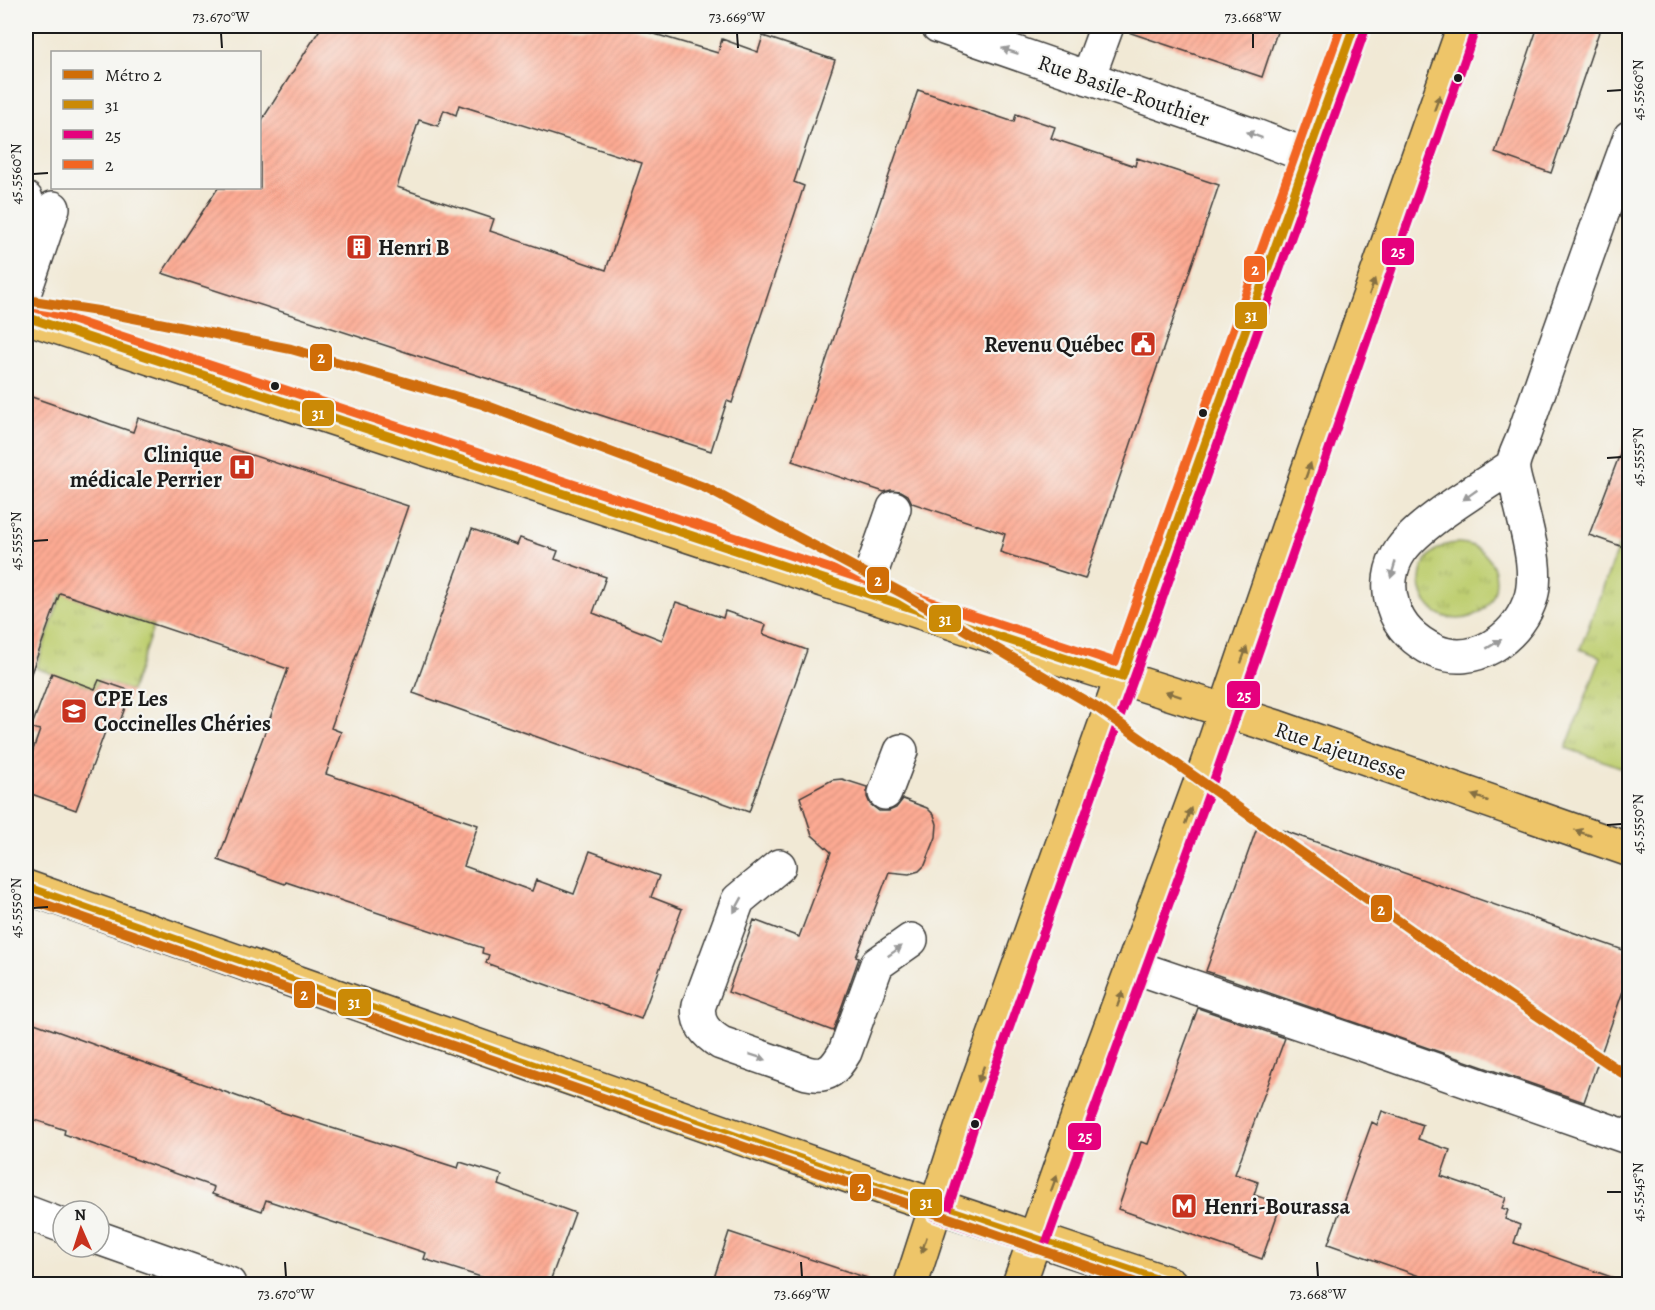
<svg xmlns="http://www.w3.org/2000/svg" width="1655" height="1310" font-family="Alegreya,serif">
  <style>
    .grass { fill: url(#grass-tufts); stroke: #6e7647; stroke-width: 1.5 }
    .building { fill: url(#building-hatch); fill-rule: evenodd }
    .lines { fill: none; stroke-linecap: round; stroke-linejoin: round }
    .minor-casing { stroke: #3c3b38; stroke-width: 36 }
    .major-casing { stroke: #3c3b38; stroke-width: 36 }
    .minor { stroke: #fff; stroke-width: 33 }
    .major { stroke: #eec569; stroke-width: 33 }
    .bus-1-casing { stroke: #f6f6f2; stroke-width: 14 }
    .bus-2-casing { stroke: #f6f6f2; stroke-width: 14 }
    .bus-3-casing { stroke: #f6f6f2; stroke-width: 14 }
    .bus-1 { stroke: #cb8a06; stroke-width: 9 }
    .bus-2 { stroke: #e5007d; stroke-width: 9 }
    .bus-3 { stroke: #f26522; stroke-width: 9 }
    .metro-1-casing { stroke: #f6f6f2; stroke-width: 15 }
    .metro-1 { stroke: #d06d07; stroke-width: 10 }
    .oneway { fill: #999 }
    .oneway2 { fill: #857042 }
    .ticks { fill: none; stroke: #1c1c1c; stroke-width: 2 }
    .bus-dot { fill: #1c1c1c; stroke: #f6f6f2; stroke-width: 2 }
    .labels { text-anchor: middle; stroke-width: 4.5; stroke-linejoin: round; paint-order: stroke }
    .street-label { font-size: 22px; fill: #1c1c1c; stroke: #f6f6f2 }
    .poi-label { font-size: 22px; font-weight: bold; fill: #1c1c1c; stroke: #f6f6f2; text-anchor: start }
    .line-badge { stroke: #f6f6f2; stroke-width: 2 }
    .badge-label { font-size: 16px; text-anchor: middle; font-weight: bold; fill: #fff }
    .neatline { fill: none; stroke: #1c1c1c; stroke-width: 2 }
    .ticks-label { font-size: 15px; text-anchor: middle; fill: #1c1c1c }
  </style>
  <defs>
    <pattern id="grass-tufts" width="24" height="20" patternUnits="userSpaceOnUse" patternTransform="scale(1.5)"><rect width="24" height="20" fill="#bfcf72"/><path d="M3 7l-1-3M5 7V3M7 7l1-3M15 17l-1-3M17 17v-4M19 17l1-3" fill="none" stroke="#a4b162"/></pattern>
    <pattern id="building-hatch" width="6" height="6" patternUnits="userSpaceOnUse" patternTransform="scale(1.5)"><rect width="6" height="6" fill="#fdaa93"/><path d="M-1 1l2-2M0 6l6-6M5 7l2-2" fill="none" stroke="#d8927e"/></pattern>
  </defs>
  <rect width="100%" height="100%" fill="#f6f6f2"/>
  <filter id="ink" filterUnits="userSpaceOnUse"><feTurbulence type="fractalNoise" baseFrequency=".0167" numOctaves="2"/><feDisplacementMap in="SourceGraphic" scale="12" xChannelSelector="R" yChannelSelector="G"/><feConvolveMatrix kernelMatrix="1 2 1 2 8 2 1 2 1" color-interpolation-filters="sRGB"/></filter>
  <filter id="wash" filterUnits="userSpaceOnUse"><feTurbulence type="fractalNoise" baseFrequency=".008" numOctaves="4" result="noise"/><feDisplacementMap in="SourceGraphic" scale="24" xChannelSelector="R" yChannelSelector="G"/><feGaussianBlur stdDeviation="1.35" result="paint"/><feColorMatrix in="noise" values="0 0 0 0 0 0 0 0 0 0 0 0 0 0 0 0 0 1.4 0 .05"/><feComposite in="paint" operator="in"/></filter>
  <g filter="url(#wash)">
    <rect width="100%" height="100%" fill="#f1e9d5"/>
    <!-- grass -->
    <path class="grass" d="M1629,538V770L1566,748L1601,657L1580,649L1619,545L1626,547Z
      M1420 581a38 38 0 1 1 76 0a38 38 0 1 1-76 0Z
      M62,593L154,625L131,691L99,680L95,689L36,668Z"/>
    <g id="blocks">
      <!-- building -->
      <path class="building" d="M322,26H628L718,53L722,39L758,52L763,36L835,60L794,182L804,186L732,403L727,401L711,451L162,273L218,188H260V123ZM459,105L642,163L606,270L490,231L494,219L397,187L419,120L438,126L444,110L456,115Z
        M1129,26H1279L1262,77L1128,32Z
        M1538,26H1601L1551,173L1495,153Z
        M918,90L1014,122L1016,114L1055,127L1051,138L1135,166L1137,158L1219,185L1085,579L1000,552L1005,534L912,503L908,495L901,491L891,490L884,492L792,461Z
        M26,395L133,432L138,418L408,506L331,728L341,732L326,774L478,825L464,866L532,891L536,880L574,894L590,851L659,876L651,897L682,909L641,1019L486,963L489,955L482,953L483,948L286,882L285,884L218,860L288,669L60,593L30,676L26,675Z
        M1626,438H1629V549L1589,535Z
        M472,529L517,545L520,538L558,551L555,559L606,577L593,613L662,640L676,602L723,618L725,611L766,625L763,634L807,650L749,812L413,693Z
        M52,673L95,689L99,680L131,691L118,727L108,724L76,810L26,792V770L40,730L31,728Z
        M842,779L867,787V797L870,804L879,811H889L896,808L903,799L927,808L934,815L937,824L936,837L925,865L919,871L909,874L889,872L856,957L859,958L833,1031L728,992L754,920L799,937L831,852L812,835L800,797L832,780Z
        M1259,822L1629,952V974L1584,1102L1206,971Z
        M1198,1008L1285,1038L1235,1174L1258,1182L1254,1195L1281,1204L1262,1259L1118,1209L1141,1142L1148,1144Z
        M26,1020L278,1111L458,1168L460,1162L502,1175L499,1185L575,1213L549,1284H503L424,1259L426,1253L266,1200L262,1211L212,1194L214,1187L64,1134L65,1130L26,1117Z
        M1382,1111L1423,1125L1418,1139L1450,1150L1441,1176L1506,1198L1502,1208L1508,1210L1505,1219L1520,1225L1514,1243L1617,1279L1616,1284H1442L1328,1244L1372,1122L1377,1125Z
        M729,1232L867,1278L866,1284H712Z"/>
    </g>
  </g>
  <g filter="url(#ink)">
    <use href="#blocks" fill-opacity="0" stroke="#3c3b38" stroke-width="1.5"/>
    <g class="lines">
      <defs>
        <path id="minor" d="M938,26L1253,135L1308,156
          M1088,78L1107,26
          M26,202V199
          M26,288L53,208
          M1512,466C1482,487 1422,521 1401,550C1389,567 1387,588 1393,606C1399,627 1416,642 1435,651C1474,668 1515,639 1529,603C1542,572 1524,523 1518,492C1516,484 1512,473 1513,465C1514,457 1519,448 1522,440C1530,417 1538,394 1546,371C1574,293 1601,215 1630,137
          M864,593L894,508
          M885,793L901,751
          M779,866L738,900L699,1005C696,1023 706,1034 721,1043L807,1073C828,1078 835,1069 845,1052L877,964L911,940
          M1132,966L1376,1049L1630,1138
          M26,1212L63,1226
          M99,1238L229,1284"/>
        <path id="major" d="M26,317L1068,661L1277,727L1630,850
          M26,887L880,1187L1171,1284
          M911,1284L963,1123L1354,26
          M1019,1284L1089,1085L1205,770L1297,502L1464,26"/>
      </defs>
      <!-- minor casing -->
      <use href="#minor" class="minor-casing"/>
      <!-- major casing -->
      <use href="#major" class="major-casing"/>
      <!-- minor -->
      <use href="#minor" class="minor"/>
      <!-- major -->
      <use href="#major" class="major"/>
      <defs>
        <path id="bus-1" d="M26,317L1122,677L1354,26
          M26,887L880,1187L1171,1284"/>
        <path id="bus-2" d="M948,1209L974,1127L1365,30
          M933,1216L1032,1250L1040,1249L1046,1243L1216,774L1475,30"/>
        <path id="bus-3" d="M30,306L1115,662L1341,26"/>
      </defs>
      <!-- bus-1 casing -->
      <use href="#bus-1" class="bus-1-casing"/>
      <!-- bus-2 casing -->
      <use href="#bus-2" class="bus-2-casing"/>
      <!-- bus-3 casing -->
      <use href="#bus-3" class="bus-3-casing"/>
      <!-- bus-1 -->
      <use href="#bus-1" class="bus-1"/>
      <!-- bus-2 -->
      <use href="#bus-2" class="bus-2"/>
      <!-- bus-3 -->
      <use href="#bus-3" class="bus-3"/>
      <defs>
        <path id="metro-1" d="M26,300L98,311L291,349L482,404L706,488L904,594L1099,709L1421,937L1630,1078
          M26,898L1139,1284"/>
      </defs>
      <!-- metro-1 casing -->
      <use href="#metro-1" class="metro-1-casing"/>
      <!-- metro-1 -->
      <use href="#metro-1" class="metro-1"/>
    </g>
    <!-- one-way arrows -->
    <defs><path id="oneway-solid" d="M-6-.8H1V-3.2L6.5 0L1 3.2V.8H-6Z" transform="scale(1.5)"/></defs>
    <g class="oneway">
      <use href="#oneway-solid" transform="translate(1010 51) rotate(-161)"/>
      <use href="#oneway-solid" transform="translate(1254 135) rotate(-160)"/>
      <use href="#oneway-solid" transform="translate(1470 495) rotate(145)"/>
      <use href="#oneway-solid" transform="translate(1393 570) rotate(106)"/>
      <use href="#oneway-solid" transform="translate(1494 644) rotate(-31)"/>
      <use href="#oneway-solid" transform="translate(738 905) rotate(119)"/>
      <use href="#oneway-solid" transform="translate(895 951) rotate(-36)"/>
      <use href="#oneway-solid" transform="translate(758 1057) rotate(19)"/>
    </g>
    <g class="oneway2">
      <use href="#oneway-solid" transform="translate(1437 103) rotate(-70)"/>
      <use href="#oneway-solid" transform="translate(1372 287) rotate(-71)"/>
      <use href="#oneway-solid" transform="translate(1308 471) rotate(-71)"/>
      <use href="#oneway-solid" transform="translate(1244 655) rotate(-70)"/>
      <use href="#oneway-solid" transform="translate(1173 694) rotate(-162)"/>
      <use href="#oneway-solid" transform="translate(1480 798) rotate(-160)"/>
      <use href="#oneway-solid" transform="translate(1188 816) rotate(-70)"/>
      <use href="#oneway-solid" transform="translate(1583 833) rotate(-161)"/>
      <use href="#oneway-solid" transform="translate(1120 999) rotate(-70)"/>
      <use href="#oneway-solid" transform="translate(981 1074) rotate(110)"/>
      <use href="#oneway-solid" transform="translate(1054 1183) rotate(-70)"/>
      <use href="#oneway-solid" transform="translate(924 1245) rotate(108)"/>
    </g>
  </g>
  <!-- ticks -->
  <path class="ticks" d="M221,33L222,48M737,33L738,48M1253,33V48M1607,91L1622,90M33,174L48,173M1607,458L1622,457M33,541L48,540M1607,825L1622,824M33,908L48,907M1607,1192H1622M285,1262L286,1277M801,1262L802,1277M1317,1262L1318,1277"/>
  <!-- icons -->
  <defs>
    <symbol id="building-square" viewBox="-11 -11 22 22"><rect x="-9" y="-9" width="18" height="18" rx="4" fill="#c8321e" stroke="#f6f6f2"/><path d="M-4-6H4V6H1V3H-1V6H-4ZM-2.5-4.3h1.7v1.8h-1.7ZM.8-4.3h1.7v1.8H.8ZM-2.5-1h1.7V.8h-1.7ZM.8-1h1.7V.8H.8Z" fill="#fff"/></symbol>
    <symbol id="civic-square" viewBox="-11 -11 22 22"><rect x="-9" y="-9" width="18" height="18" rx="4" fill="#c8321e" stroke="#f6f6f2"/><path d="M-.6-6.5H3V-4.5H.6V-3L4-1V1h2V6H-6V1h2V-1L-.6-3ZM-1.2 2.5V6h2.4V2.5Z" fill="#fff"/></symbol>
    <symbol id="hospital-square" viewBox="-11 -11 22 22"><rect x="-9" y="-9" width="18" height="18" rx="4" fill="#c8321e" stroke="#f6f6f2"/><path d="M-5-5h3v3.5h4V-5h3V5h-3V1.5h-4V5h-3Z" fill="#fff"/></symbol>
    <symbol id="school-square" viewBox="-11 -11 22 22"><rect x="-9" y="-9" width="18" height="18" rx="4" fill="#c8321e" stroke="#f6f6f2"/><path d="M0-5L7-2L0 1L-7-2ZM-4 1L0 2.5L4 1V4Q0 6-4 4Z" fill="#fff"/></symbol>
    <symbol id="metro-square" viewBox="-11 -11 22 22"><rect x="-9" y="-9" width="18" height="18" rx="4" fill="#c8321e" stroke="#f6f6f2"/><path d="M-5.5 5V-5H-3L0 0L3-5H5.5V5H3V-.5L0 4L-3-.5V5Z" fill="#fff"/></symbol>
  </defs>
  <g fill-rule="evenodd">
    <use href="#building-square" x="344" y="232" width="30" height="30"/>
    <use href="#civic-square" x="1128" y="329" width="30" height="30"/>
    <use href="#hospital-square" x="227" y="452" width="30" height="30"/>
    <use href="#school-square" x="59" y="696" width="30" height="30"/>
    <use href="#metro-square" x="1169" y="1191" width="30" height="30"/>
  </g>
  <!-- markers -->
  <g class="bus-dot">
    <circle cx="1458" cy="78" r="5"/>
    <circle cx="275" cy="386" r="5"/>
    <circle cx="1203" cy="413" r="5"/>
    <circle cx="975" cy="1124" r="5"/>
  </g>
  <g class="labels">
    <!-- street labels -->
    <g class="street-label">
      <text transform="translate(1124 90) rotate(19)" y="8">Rue Basile-Routhier</text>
      <text transform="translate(1341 750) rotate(19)" y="8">Rue Lajeunesse</text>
    </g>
    <!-- poi labels -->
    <g class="poi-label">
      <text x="378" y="255">Henri B</text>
      <text x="1124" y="352" text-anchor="end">Revenu Québec</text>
      <text x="222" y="462" text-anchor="end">Clinique<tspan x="222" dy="25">médicale Perrier</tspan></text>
      <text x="94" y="706">CPE Les<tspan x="94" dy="25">Coccinelles Chéries</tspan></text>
      <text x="1204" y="1214">Henri-Bourassa</text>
    </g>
  </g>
  <g class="line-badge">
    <rect x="1381" y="237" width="34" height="29" rx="6" fill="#e5007d"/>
    <rect x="1243" y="255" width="23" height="28" rx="6" fill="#f26522"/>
    <rect x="1234" y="301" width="34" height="29" rx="6" fill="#cb8a06"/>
    <rect x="309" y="343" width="24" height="29" rx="6" fill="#d06d07"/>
    <rect x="301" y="399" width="34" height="28" rx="6" fill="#cb8a06"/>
    <rect x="866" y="566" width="24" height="28" rx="6" fill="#d06d07"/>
    <rect x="928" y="604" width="34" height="29" rx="6" fill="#cb8a06"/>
    <rect x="1226" y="680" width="35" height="29" rx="6" fill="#e5007d"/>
    <rect x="1370" y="894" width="23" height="29" rx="6" fill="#d06d07"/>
    <rect x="293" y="980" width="23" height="29" rx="6" fill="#d06d07"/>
    <rect x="337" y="988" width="35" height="29" rx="6" fill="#cb8a06"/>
    <rect x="1067" y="1122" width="35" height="29" rx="6" fill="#e5007d"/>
    <rect x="849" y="1173" width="23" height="29" rx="6" fill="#d06d07"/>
    <rect x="909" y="1188" width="34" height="29" rx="6" fill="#cb8a06"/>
  </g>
  <g class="badge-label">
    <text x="1398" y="257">25</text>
    <text x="1255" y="275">2</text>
    <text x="1251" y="321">31</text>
    <text x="321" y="363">2</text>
    <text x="318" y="419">31</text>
    <text x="878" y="586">2</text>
    <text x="945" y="625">31</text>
    <text x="1244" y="701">25</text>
    <text x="1381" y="915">2</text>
    <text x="304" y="1000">2</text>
    <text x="354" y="1008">31</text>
    <text x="1085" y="1142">25</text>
    <text x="861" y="1193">2</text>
    <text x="926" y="1208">31</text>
  </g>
  <!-- margin -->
  <rect width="1655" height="1310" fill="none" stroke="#f6f6f2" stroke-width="66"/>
  <!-- legend -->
  <rect x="51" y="51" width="210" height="138" fill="#f6f6f2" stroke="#9f9f9c" stroke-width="1.5"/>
  <rect x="63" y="70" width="30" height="9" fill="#d06d07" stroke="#9f9f9c" stroke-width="1.5"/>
  <text x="105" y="81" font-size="18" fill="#1c1c1c">Métro 2</text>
  <rect x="63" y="100" width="30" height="9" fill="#cb8a06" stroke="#9f9f9c" stroke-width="1.5"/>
  <text x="105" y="111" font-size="18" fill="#1c1c1c">31</text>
  <rect x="63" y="130" width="30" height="9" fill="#e5007d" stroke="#9f9f9c" stroke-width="1.5"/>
  <text x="105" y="141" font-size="18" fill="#1c1c1c">25</text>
  <rect x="63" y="160" width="30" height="9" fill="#f26522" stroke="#9f9f9c" stroke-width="1.5"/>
  <text x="105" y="171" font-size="18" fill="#1c1c1c">2</text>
  <!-- north arrow -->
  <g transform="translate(81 1229) rotate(357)"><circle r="28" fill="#f6f6f2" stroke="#9f9f9c" stroke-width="1.5"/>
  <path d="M0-4.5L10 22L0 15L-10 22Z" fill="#c8321e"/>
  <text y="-9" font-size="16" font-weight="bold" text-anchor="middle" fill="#1c1c1c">N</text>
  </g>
  <rect x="33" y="33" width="1589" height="1244" class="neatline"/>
  <g class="ticks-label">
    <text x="221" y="22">73.670°W</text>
    <text x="737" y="22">73.669°W</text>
    <text x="1253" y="22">73.668°W</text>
    <text transform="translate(1638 90) rotate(-90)" y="5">45.5560°N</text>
    <text transform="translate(16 174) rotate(-90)" y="5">45.5560°N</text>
    <text transform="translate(1638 457) rotate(-90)" y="5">45.5555°N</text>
    <text transform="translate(16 541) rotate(-90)" y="5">45.5555°N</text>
    <text transform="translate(1638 824) rotate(-90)" y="5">45.5550°N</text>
    <text transform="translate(16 908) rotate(-90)" y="5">45.5550°N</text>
    <text transform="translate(1638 1192) rotate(-90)" y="5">45.5545°N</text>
    <text x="286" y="1299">73.670°W</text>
    <text x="802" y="1299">73.669°W</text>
    <text x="1318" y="1299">73.668°W</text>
  </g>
</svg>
